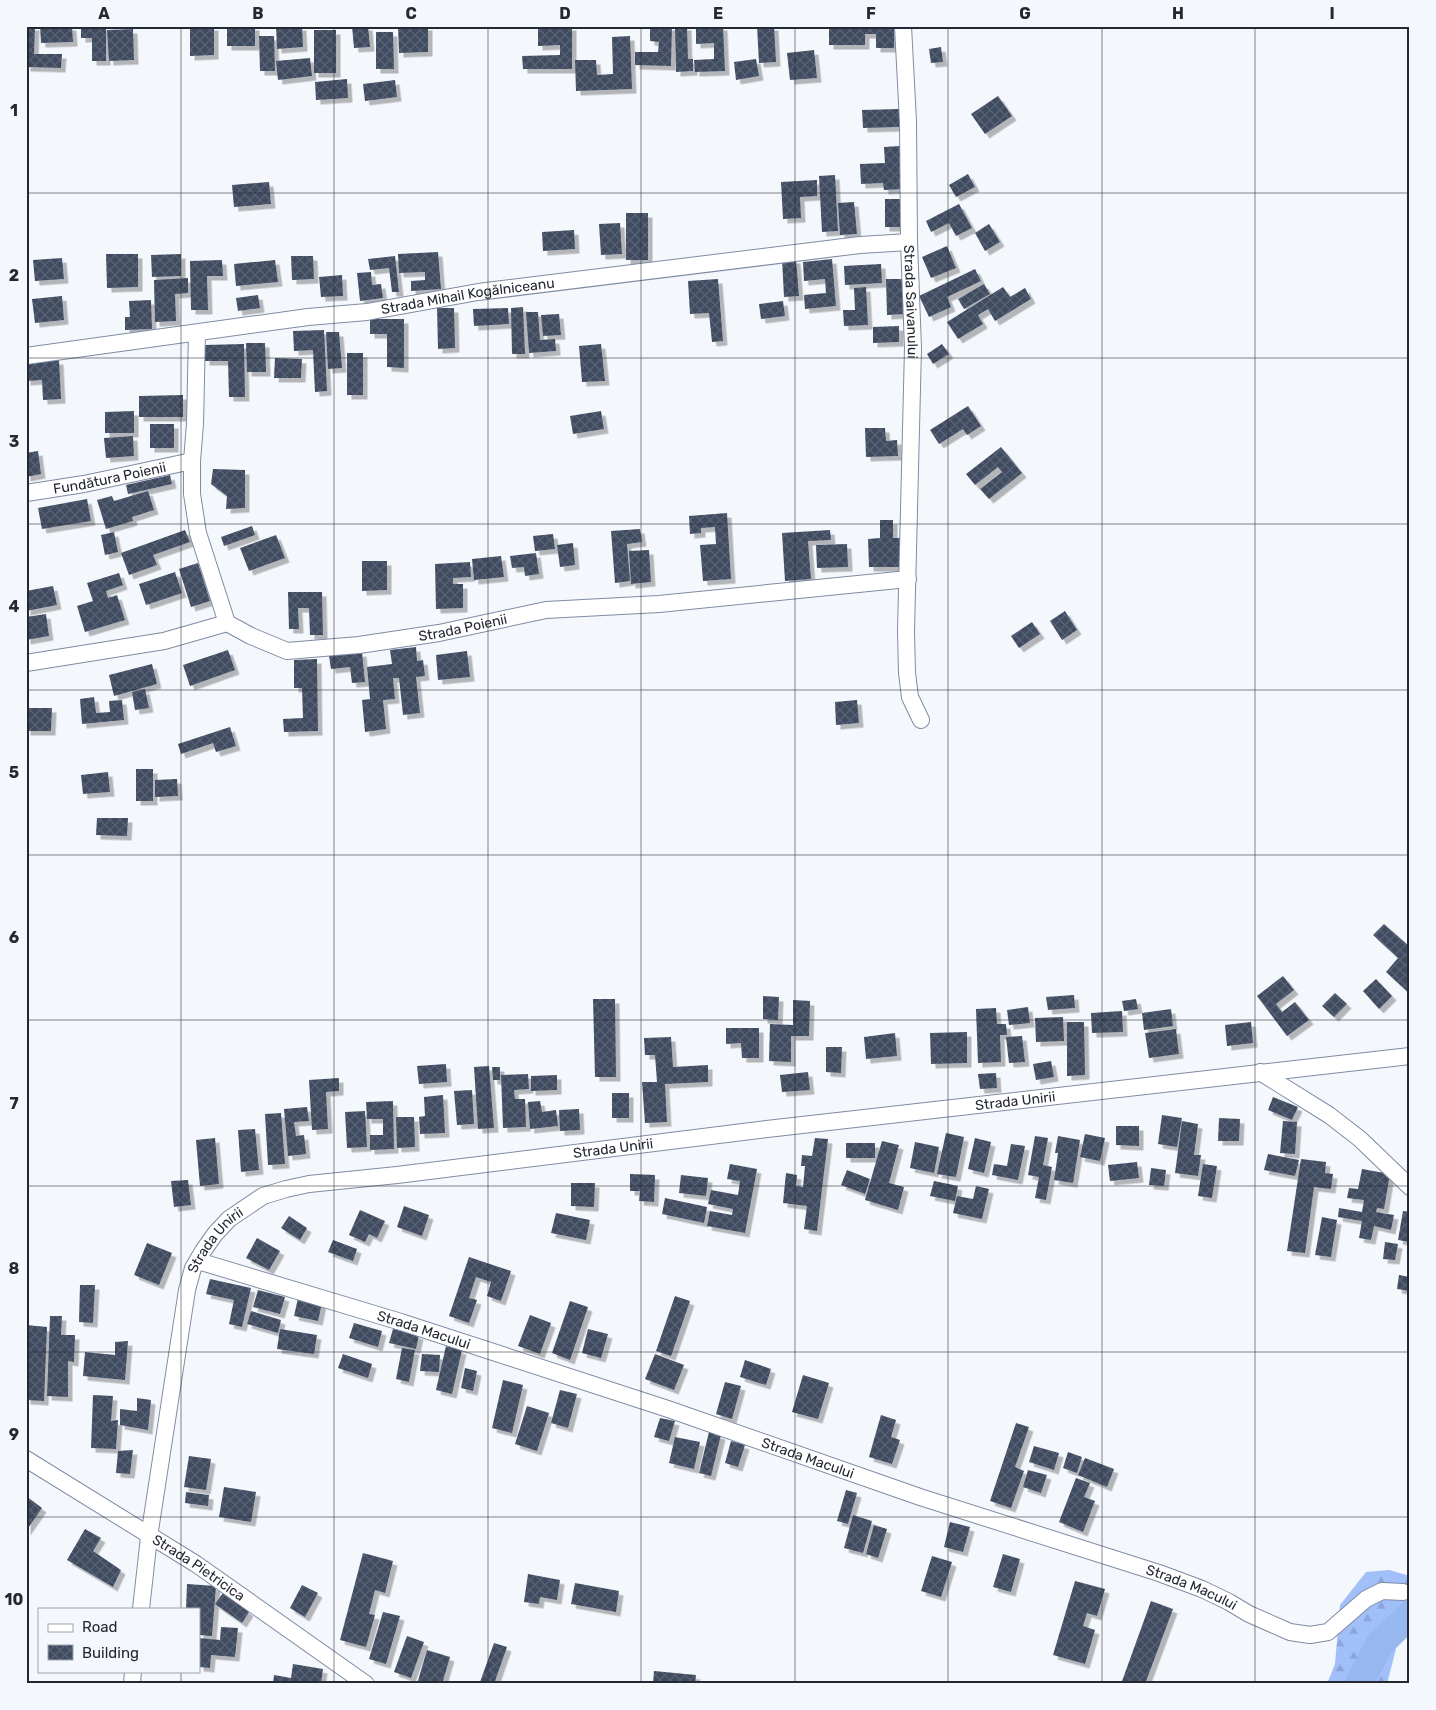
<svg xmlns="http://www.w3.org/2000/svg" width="1436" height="1710" font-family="Rubik,sans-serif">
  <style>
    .forest { fill: url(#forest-firs) }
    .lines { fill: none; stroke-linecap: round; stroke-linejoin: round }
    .river { stroke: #97b7ef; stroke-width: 28 }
    .building { fill: url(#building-cross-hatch); filter: url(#shadow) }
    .minor-casing { stroke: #7f8ca5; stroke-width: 18 }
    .minor { stroke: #fff; stroke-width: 16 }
    .grid { fill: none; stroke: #232832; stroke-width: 1; stroke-opacity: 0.55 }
    .labels { text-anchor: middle; stroke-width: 5; stroke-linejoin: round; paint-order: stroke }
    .street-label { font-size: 14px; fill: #232832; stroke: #f4f7fc }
    .neatline { fill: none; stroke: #232832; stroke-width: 2 }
    .grid-label { font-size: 16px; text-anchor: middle; font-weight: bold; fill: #232832 }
  </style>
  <defs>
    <pattern id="forest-firs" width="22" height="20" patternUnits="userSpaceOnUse" patternTransform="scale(1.25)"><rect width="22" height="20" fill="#a1c0fa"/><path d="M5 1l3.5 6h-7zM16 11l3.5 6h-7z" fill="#8aa5d7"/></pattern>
    <pattern id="building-cross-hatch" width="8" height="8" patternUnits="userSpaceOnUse" patternTransform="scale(1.25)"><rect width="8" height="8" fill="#3f4b61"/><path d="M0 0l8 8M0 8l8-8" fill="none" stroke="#586274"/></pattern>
    <filter id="shadow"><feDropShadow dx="4.5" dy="4.5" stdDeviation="0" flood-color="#0004"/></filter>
  </defs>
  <rect width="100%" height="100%" fill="#f4f7fc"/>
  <!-- forest -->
  <path class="forest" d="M1389,1570L1410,1576V1631L1398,1641L1387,1684H1327L1335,1664L1340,1605L1366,1572Z"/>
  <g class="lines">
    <!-- river -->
    <path class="river" d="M1359,1684L1379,1645L1410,1615"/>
  </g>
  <!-- building -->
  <path class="building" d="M26,26H35L34,54H62L61,68L26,67Z
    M40,26H72L73,42L41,43Z
    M81,26H106V61H92V38H81Z
    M190,26H214V55L190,56Z
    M227,26H255V46H227Z
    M276,26H302L303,47L277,49Z
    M352,26H368L370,47L354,48Z
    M398,26H428V52L399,53Z
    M538,26H572V69H523L522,56L560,55V45L538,46Z
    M650,26H672L671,66L635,65V52H658L659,42L650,41Z
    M675,26H687L688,59H693V71L676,72Z
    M696,26H723L725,71L695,72L694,60L714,59V43L696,44Z
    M757,26H774L776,62L759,63Z
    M829,26L894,27V48H876V34H865V45H829Z
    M133,29L134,60L109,61L107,30Z
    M314,30H336V73H314Z
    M376,32H393L394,69H376Z
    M259,36H274L275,71H260Z
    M630,36L632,89L576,91L575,60H596L597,75L613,74L612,37Z
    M941,47L943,62L931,63L929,49Z
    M814,50L817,78L790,80L787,53Z
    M310,58L312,76L278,80L276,61Z
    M756,59L759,76L736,80L734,62Z
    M347,79L348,98L316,100L315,82Z
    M395,80L397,97L365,101L363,84Z
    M998,96L1012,116L985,134L971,114Z
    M899,109V127L863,128L862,110Z
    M900,146L902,189L884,190L883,183L861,184L860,164L885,163L884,147Z
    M968,174L975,187L956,197L949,185Z
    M835,175L838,231L822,232L819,176Z
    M817,180V196L800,197L801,218L783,219L781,182Z
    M269,182L271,204L234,207L232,185Z
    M885,199H903V227H885Z
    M854,202L857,234L840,235L838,203Z
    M959,204L972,228L956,236L949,223L931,232L926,221Z
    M626,213H648V260H626Z
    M620,223L622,254L601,255L599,224Z
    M989,224L1000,242L985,251L975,233Z
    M574,230L575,249L543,251L542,232Z
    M947,246L956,268L931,278L922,257Z
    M438,252L441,289L411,291V281L425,280V272L399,273L398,254Z
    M106,254H138V287L107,288Z
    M181,254V276L152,277L151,255Z
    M291,256H313L314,279L292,280Z
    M395,256L399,292H392L389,268L370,270L368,259Z
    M62,258L64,279L35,281L33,260Z
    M782,259H796L799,296L784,297Z
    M832,259L836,306L805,309L804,295L826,293L825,279L804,281L803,262Z
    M222,260L223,276H207L208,310H191L190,261Z
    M275,260L278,282L236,286L234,264Z
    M881,264L882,283L845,285L844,266Z
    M975,269L981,281L947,297L951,307L929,317L919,296Z
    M371,272L372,285L381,284L383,298L360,301L357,273Z
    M342,275L343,296L321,297L319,277Z
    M188,278V293L175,294L176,321L155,322L154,280Z
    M718,279L723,341L712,342L709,313L690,314L688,281Z
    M886,279H904L905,314L887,315Z
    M984,284L990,294L964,309L958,299Z
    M866,287L868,325L844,326L843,310H855L854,288Z
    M1003,287L1010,297L1025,288L1031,299L995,321L988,309L978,315L983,324L958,339L947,322Z
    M258,295L260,308L238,311L236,298Z
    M62,296L64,320L35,323L32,299Z
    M151,300L152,329L125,330V317H130L129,301Z
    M783,301L785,316L761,319L759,304Z
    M523,307L525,354H512L511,308Z
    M437,308H454L455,348L438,349Z
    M508,308L509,324L474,326L473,309Z
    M526,312H538L540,340L555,339L556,351L529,353Z
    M559,314L561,335L543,336L541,315Z
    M370,319H404V368L387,367V334H370Z
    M899,326V342L873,343V327Z
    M324,330L327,391L315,392L313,350L294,351L293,331Z
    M326,332H339L342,368L328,369Z
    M246,343H265L266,372H247Z
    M244,344L245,397H229L228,361H205V345Z
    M601,344L605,381L582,382L579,346Z
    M942,344L949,354L933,364L927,354Z
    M347,353H363V395H347Z
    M275,358L302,359L301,378H274Z
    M59,360L61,399L43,400L42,380L26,381V361Z
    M183,395V417H139V396Z
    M968,406L981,426L967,435L963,429L939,444L930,430Z
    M134,411V433H105V412Z
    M601,411L604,429L573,434L570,416Z
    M150,424H174V448H150Z
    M865,428H885L886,441L897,440L898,456L866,457Z
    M133,436L134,456L106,458L104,438Z
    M1001,447L1022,473L989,499L980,489L1002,472L998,467L975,485L966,474Z
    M38,451L41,474L26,477V453Z
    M213,469L245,470V508L226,509L227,496L211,484Z
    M170,475L172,484L128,494L126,485Z
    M148,491L154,510L132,517L133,521L106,529L97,500L112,496L114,501Z
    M87,499L91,521L42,529L38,508Z
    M727,513L731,579L703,581L700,545L716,544L715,527L701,528V533L690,534L689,516Z
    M880,520H893V538H900V567H869L868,539L880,538Z
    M252,526L255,535L224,546L221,537Z
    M640,529L642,542L627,544L630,581L615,583L611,531Z
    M185,530L190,542L153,555L157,565L129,575L121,553Z
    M830,530L831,540L808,541L811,579L785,581L782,533Z
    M114,532L118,552L105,555L101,535Z
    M553,534L555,549L535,551L533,536Z
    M276,535L285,558L249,571L240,548Z
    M573,543L575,565L560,567L557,545Z
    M847,544L848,567L817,568L816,545Z
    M649,550L651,582L631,584L629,551Z
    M536,553L539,574L525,576L524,567L512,568L510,556Z
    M501,556L504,577L474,580L472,559Z
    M362,561H387V590L362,591Z
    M470,562L471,577L453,578V584H463V608L436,609L435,564Z
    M198,563L210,601L191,607L179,569Z
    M175,572L182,593L146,605L139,584Z
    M119,573L123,585L106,591L108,598L117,595L125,620L85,632L77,606L93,601L87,583Z
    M53,586L57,605L26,611V591Z
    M288,592H322L323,635H310L309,608H298L299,629H289Z
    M1065,611L1077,630L1062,640L1050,621Z
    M46,614L49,636L26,640V617Z
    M1032,622L1040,634L1019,648L1011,636Z
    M416,647L417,661L423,660L425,676L416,677L420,713L403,715L399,678H393L395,699L383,700L386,729L365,732L362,700L370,699L367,667L392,664L390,650Z
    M228,650L235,670L190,686L183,665Z
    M467,651L470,677L438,680L436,655Z
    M362,652L365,682L352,683L350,667L331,669L329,656Z
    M317,659L318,731L284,732L283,719L303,718L302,688H294V660Z
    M152,664L157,684L114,696L109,675Z
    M145,689L149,708L135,710L132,692Z
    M94,697L96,713L110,712L109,701L122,700L124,720L82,724L80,699Z
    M857,700L859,723L836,725L835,702Z
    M26,708H52L51,731H26Z
    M230,727L236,746L216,752L213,743L181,754L178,744Z
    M136,769H153V801H136Z
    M108,772L110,792L83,794L81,775Z
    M177,779L178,796L155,797V780Z
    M97,818H128L127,836L96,835Z
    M1384,924L1410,947V994L1386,972L1398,958L1373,935Z
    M1283,976L1294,990L1276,1004L1282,1012L1295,1002L1309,1020L1287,1036L1257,996Z
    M1376,979L1392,996L1379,1009L1363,991Z
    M1335,993L1347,1004L1334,1017L1322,1006Z
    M1074,995L1075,1008L1048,1010L1046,997Z
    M763,996L779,997L778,1020L763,1019Z
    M593,999H615L616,1077H595Z
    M1136,999L1138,1009L1124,1011L1122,1001Z
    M793,1000L810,1001L809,1036H791V1062L769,1061L770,1024L793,1025Z
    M1028,1007L1030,1023L1009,1025L1007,1010Z
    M996,1008L997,1024H1006L1007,1035H1000L1001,1062L978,1063L976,1009Z
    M1171,1009L1173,1026L1144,1030L1142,1013Z
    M1122,1011L1123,1032L1092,1033L1091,1013Z
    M1063,1017L1064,1041L1036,1042L1035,1018Z
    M1067,1022H1084L1085,1075L1067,1076Z
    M1251,1022L1253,1043L1227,1046L1225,1025Z
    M726,1028H759V1058H742L741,1043L726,1044Z
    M1176,1029L1179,1054L1149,1058L1145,1033Z
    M967,1032V1063L931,1064L930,1033Z
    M895,1033L897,1056L866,1059L864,1037Z
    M1022,1036L1025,1062L1009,1063L1006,1037Z
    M671,1037L673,1067L708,1065V1082L665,1084L667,1122L645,1123L642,1082H657L655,1055H645L644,1038Z
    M826,1047H842L841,1073L826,1072Z
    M1051,1061L1054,1077L1036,1080L1033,1064Z
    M446,1064L447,1082L419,1084L417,1066Z
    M489,1066L494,1128L478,1129L474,1067Z
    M492,1067H500V1080H493Z
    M808,1072L810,1090L782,1092L780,1075Z
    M996,1073L997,1088L980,1089L978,1074Z
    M528,1074L529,1089L514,1090L515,1099H525L526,1127L503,1128L501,1075Z
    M557,1075V1090L531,1091V1076Z
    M339,1078V1091L326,1092L328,1129L312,1130L309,1080Z
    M472,1090L474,1124L457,1125L454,1091Z
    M612,1093H629V1118H612Z
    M443,1095L445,1133L420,1134L419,1117L425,1116L424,1097Z
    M1273,1097L1298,1107L1292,1120L1268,1110Z
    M393,1101L394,1149L370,1150V1135H383V1119H367L366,1102Z
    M540,1101L542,1112L556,1110L558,1126L530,1129L528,1102Z
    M307,1107L309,1121L294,1122L296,1136L304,1135L306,1154L288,1156L284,1109Z
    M579,1109L580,1130L560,1131L559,1110Z
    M365,1111L367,1147L347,1148L345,1112Z
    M281,1113L285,1164L268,1165L265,1114Z
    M1162,1115L1182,1118L1177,1147L1158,1144Z
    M396,1117H414L415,1147L397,1148Z
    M1219,1118L1240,1119L1239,1141H1218Z
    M1182,1121L1198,1124L1194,1155H1201L1198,1176L1175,1173Z
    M1283,1121L1297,1122L1295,1154L1280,1153Z
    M1116,1126H1139V1146L1116,1145Z
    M255,1129L259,1170L241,1172L238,1130Z
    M946,1133L964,1137L956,1177L937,1174Z
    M1085,1134L1105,1138L1100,1161L1080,1157Z
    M1035,1136L1048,1138L1043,1165L1052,1167L1046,1200L1035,1198L1039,1177L1028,1175Z
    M1058,1136L1080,1140L1073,1183L1054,1180L1058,1153H1055Z
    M215,1138L219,1184L200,1186L196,1140Z
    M815,1138L828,1139L817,1231L804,1229L807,1206L783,1203L786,1173L797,1175L796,1186L803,1187L805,1166H801L802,1155L812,1156Z
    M975,1138L991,1142L984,1173L968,1169Z
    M882,1141L899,1145L889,1183L904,1187L898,1210L865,1200Z
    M915,1142L939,1147L934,1173L910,1168Z
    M846,1143H875V1158H846Z
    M1011,1144L1025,1146L1018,1180L992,1175L994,1164L1007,1166Z
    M1268,1154L1299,1160L1295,1176L1264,1170Z
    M1301,1159L1326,1162L1325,1173L1333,1174L1331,1189L1314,1187L1305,1253L1287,1251Z
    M1137,1162L1139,1178L1110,1181L1108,1165Z
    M730,1164L757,1169L745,1233L707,1226L710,1211L732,1215L733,1209L708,1204L711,1190L738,1195L740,1181L727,1179Z
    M1203,1164L1217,1166L1212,1198L1198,1196Z
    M1151,1168L1166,1170L1164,1186L1149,1185Z
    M1362,1169L1390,1174L1384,1209L1377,1208L1376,1212L1394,1215L1391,1230L1374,1226L1371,1240L1359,1238L1362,1221L1338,1217L1339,1208L1362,1212L1364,1200L1347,1198L1349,1188L1358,1189Z
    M847,1170L870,1179L865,1194L841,1185Z
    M630,1174L655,1175L654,1202L639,1201L640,1191H630Z
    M681,1175L708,1178L706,1196L679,1193Z
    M188,1180L191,1205L174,1207L171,1181Z
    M934,1181L958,1186L955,1201L930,1196Z
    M571,1183H595L594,1207L571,1206Z
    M976,1186L989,1189L982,1219L953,1213L957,1196L973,1199Z
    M665,1198L707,1207L704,1223L662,1214Z
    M404,1206L429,1215L422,1236L397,1227Z
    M360,1210L385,1221L377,1238L369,1234L365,1242L349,1235Z
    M1403,1211L1410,1212V1242L1398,1240Z
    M556,1213L590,1220L586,1240L551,1233Z
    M289,1216L307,1228L300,1240L281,1228Z
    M1322,1217L1337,1220L1331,1257L1315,1255Z
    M257,1238L280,1251L269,1270L246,1258Z
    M333,1240L357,1249L353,1261L328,1252Z
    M1385,1242L1398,1244L1395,1260L1383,1259Z
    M147,1243L172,1253L159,1285L134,1275Z
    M469,1257L511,1271L501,1301L487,1296L491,1282L476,1277L469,1298L477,1300L469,1323L449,1316Z
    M1399,1275L1410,1277V1291L1397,1289Z
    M210,1279L251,1288L242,1327L229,1324L234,1300L206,1294Z
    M80,1285H95L93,1323L79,1322Z
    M258,1290L285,1297L280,1314L253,1307Z
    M675,1296L690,1301L671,1356L656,1351Z
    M298,1298L322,1303L318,1321L294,1316Z
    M570,1301L588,1307L570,1360L552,1353Z
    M251,1311L281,1320L278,1333L247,1324Z
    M530,1315L551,1323L540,1354L518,1346Z
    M50,1316H62L61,1335H75L74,1362L68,1361V1397L47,1396Z
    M354,1323L382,1331L378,1347L349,1338Z
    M26,1325L47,1327L44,1401L26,1400Z
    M280,1329L317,1335L314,1354L277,1349Z
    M393,1329L419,1335L416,1349L389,1343Z
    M588,1329L608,1334L601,1358L582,1353Z
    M128,1341L125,1380L83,1376L85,1352L115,1355V1342Z
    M446,1346L462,1350L452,1394L436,1390Z
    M402,1348L415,1350L409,1382L396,1379Z
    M343,1354L372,1364L368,1378L338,1368Z
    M422,1354L440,1355L439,1372L420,1371Z
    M655,1354L684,1365L674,1390L645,1379Z
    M745,1360L771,1369L766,1385L740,1377Z
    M465,1368L477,1371L473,1391L461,1388Z
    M803,1375L829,1383L818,1419L792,1412Z
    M503,1380L523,1385L512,1433L492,1428Z
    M725,1382L741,1386L732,1419L716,1414Z
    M560,1390L577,1394L568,1428L551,1423Z
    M93,1395L113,1396L111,1421L118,1420L116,1449L91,1448Z
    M137,1398L151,1400L148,1430L120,1425V1409L137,1411Z
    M527,1406L549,1413L537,1451L515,1444Z
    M881,1415L896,1420L891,1437L900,1440L892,1464L869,1457Z
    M660,1418L675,1421L669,1441L654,1437Z
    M1016,1423L1029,1427L1015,1467L1024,1471L1011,1508L990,1501Z
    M709,1432L721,1435L711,1476L699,1473Z
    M675,1437L700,1442L694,1469L669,1463Z
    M731,1441L745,1445L738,1467L725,1463Z
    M1034,1446L1059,1453L1054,1470L1029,1462Z
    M133,1450L130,1474L116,1473L118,1451Z
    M1068,1452L1082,1457L1077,1473L1063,1468Z
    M189,1456L211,1459L206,1490L184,1487Z
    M1085,1458L1114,1469L1107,1487L1078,1475Z
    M1028,1470L1047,1475L1041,1493L1023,1487Z
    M1076,1478L1090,1483L1084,1497L1095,1501L1083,1532L1059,1522Z
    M224,1487L256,1492L251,1522L219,1517Z
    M846,1490L857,1493L848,1524L837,1521Z
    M186,1492L209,1495L208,1506L185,1503Z
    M26,1496L42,1508L26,1531Z
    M853,1515L872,1521L863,1553L844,1548Z
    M950,1522L970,1527L963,1552L944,1547Z
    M874,1525L887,1529L878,1558L866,1554Z
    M85,1529L101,1538L93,1551L121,1570L113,1587L67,1560Z
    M363,1553L393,1561L385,1593L375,1590L369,1614L375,1615L366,1647L340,1640Z
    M1003,1554L1020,1559L1011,1592L993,1587Z
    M932,1556L952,1562L941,1597L921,1591Z
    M528,1574L560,1580L557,1600L540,1597L539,1604L524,1602Z
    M1075,1581L1105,1589L1097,1616L1087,1613L1083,1626L1095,1630L1085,1664L1053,1655Z
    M575,1583L619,1591L616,1612L571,1604Z
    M187,1584L216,1586L212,1636L199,1635V1609H186Z
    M302,1585L318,1593L305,1617L290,1608Z
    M223,1593L249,1612L242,1623L215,1604Z
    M1151,1601L1173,1609L1145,1684H1121Z
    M383,1612L400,1616L386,1664L369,1659Z
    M221,1627L238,1628L235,1657L211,1655L210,1668L199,1667V1638L220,1640Z
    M407,1636L424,1642L411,1678L394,1672Z
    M494,1643L507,1647L494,1684H485L480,1682Z
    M427,1650L450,1657L442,1684H417Z
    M293,1664L323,1669L321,1684H273L274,1675L291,1678Z
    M654,1671L696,1675L695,1684H653Z"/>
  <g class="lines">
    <defs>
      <g id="minor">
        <path id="s1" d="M903,26L908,122L909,242L913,348L906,631L907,673L910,697L921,720"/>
        <path d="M197,333L195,424L192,461V494L198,533L227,623"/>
        <path id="s2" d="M26,356L308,317L367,312L478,292L860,245L909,242"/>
        <path id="s3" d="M26,493L84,484L192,461"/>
        <path id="s4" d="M26,663L164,641L227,623L251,636L287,651L359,645L439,633L546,610L659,604L908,579"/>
        <path d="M1260,1072L1329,1115L1360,1139L1410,1187"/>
        <path id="s5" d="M198,1261L401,1322L668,1409L920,1497L1159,1573L1202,1589L1229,1602L1249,1614L1290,1632L1310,1635L1328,1632L1366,1599L1382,1591L1403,1592"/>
        <path id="s6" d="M26,1459L196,1564L366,1684"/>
        <path id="s7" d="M141,1609L149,1537L187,1290L193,1268L203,1251L215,1234L229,1219L263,1196L286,1189L309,1184L397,1175L767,1129L1410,1056"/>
        <path d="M132,1684L133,1671"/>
      </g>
    </defs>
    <!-- minor casing -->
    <use href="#minor" class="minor-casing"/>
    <!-- minor -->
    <use href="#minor" class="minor"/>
  </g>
  <!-- grid -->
  <path class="grid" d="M181,26V1609M334,26V1684M488,26V1684M641,26V1684M795,26V1684M948,26V1684M1102,26V1684M1255,26V1684M26,193H1410M26,358H1410M26,524H1410M26,690H1410M26,855H1410M26,1020H1410M26,1186H1410M26,1352H1410M26,1517H1410M181,1671V1684"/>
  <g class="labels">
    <!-- street labels -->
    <g class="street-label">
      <text dy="5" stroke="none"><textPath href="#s2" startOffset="446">Strada Mihail Kogălniceanu</textPath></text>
      <text dy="5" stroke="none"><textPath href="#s1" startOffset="276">Strada Saivanului</textPath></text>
      <text dy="5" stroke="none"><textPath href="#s3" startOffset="85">Fundătura Poienii</textPath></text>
      <text dy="5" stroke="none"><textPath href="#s4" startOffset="449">Strada Poienii</textPath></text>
      <text dy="5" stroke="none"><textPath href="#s7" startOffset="1206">Strada Unirii</textPath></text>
      <text dy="5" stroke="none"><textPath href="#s7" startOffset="801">Strada Unirii</textPath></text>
      <text dy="5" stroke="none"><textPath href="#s7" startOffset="381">Strada Unirii</textPath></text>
      <text dy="5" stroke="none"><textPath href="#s5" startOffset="236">Strada Macului</textPath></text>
      <text dy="5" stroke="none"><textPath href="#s5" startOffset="641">Strada Macului</textPath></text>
      <text dy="5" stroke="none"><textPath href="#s6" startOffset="204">Strada Pietricica</textPath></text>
      <text dy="5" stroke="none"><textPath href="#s5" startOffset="1046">Strada Macului</textPath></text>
    </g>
  </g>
  <!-- border -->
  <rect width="1436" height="1710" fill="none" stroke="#f4f7fc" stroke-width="55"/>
  <!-- legend -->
  <rect x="38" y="1608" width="162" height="65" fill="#f4f7fc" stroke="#a0a4ab"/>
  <rect x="48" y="1624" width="25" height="8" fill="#ffffff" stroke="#a0a4ab"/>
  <text x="82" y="1632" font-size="15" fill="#232832">Road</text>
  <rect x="48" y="1645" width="25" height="15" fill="url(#building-cross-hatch)" stroke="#a0a4ab"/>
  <text x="82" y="1658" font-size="15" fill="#232832">Building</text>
  <rect x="28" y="28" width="1380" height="1654" class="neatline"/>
  <g class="grid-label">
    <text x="104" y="19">A</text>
    <text x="258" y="19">B</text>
    <text x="411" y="19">C</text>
    <text x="565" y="19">D</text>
    <text x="718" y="19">E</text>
    <text x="871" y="19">F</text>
    <text x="1025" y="19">G</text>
    <text x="1178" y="19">H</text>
    <text x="1332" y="19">I</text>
    <text x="14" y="116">1</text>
    <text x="14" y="281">2</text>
    <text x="14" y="447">3</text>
    <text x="14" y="612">4</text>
    <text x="14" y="778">5</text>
    <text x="14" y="943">6</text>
    <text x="14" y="1109">7</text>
    <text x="14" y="1274">8</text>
    <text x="14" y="1440">9</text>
    <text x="14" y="1605">10</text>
  </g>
</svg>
